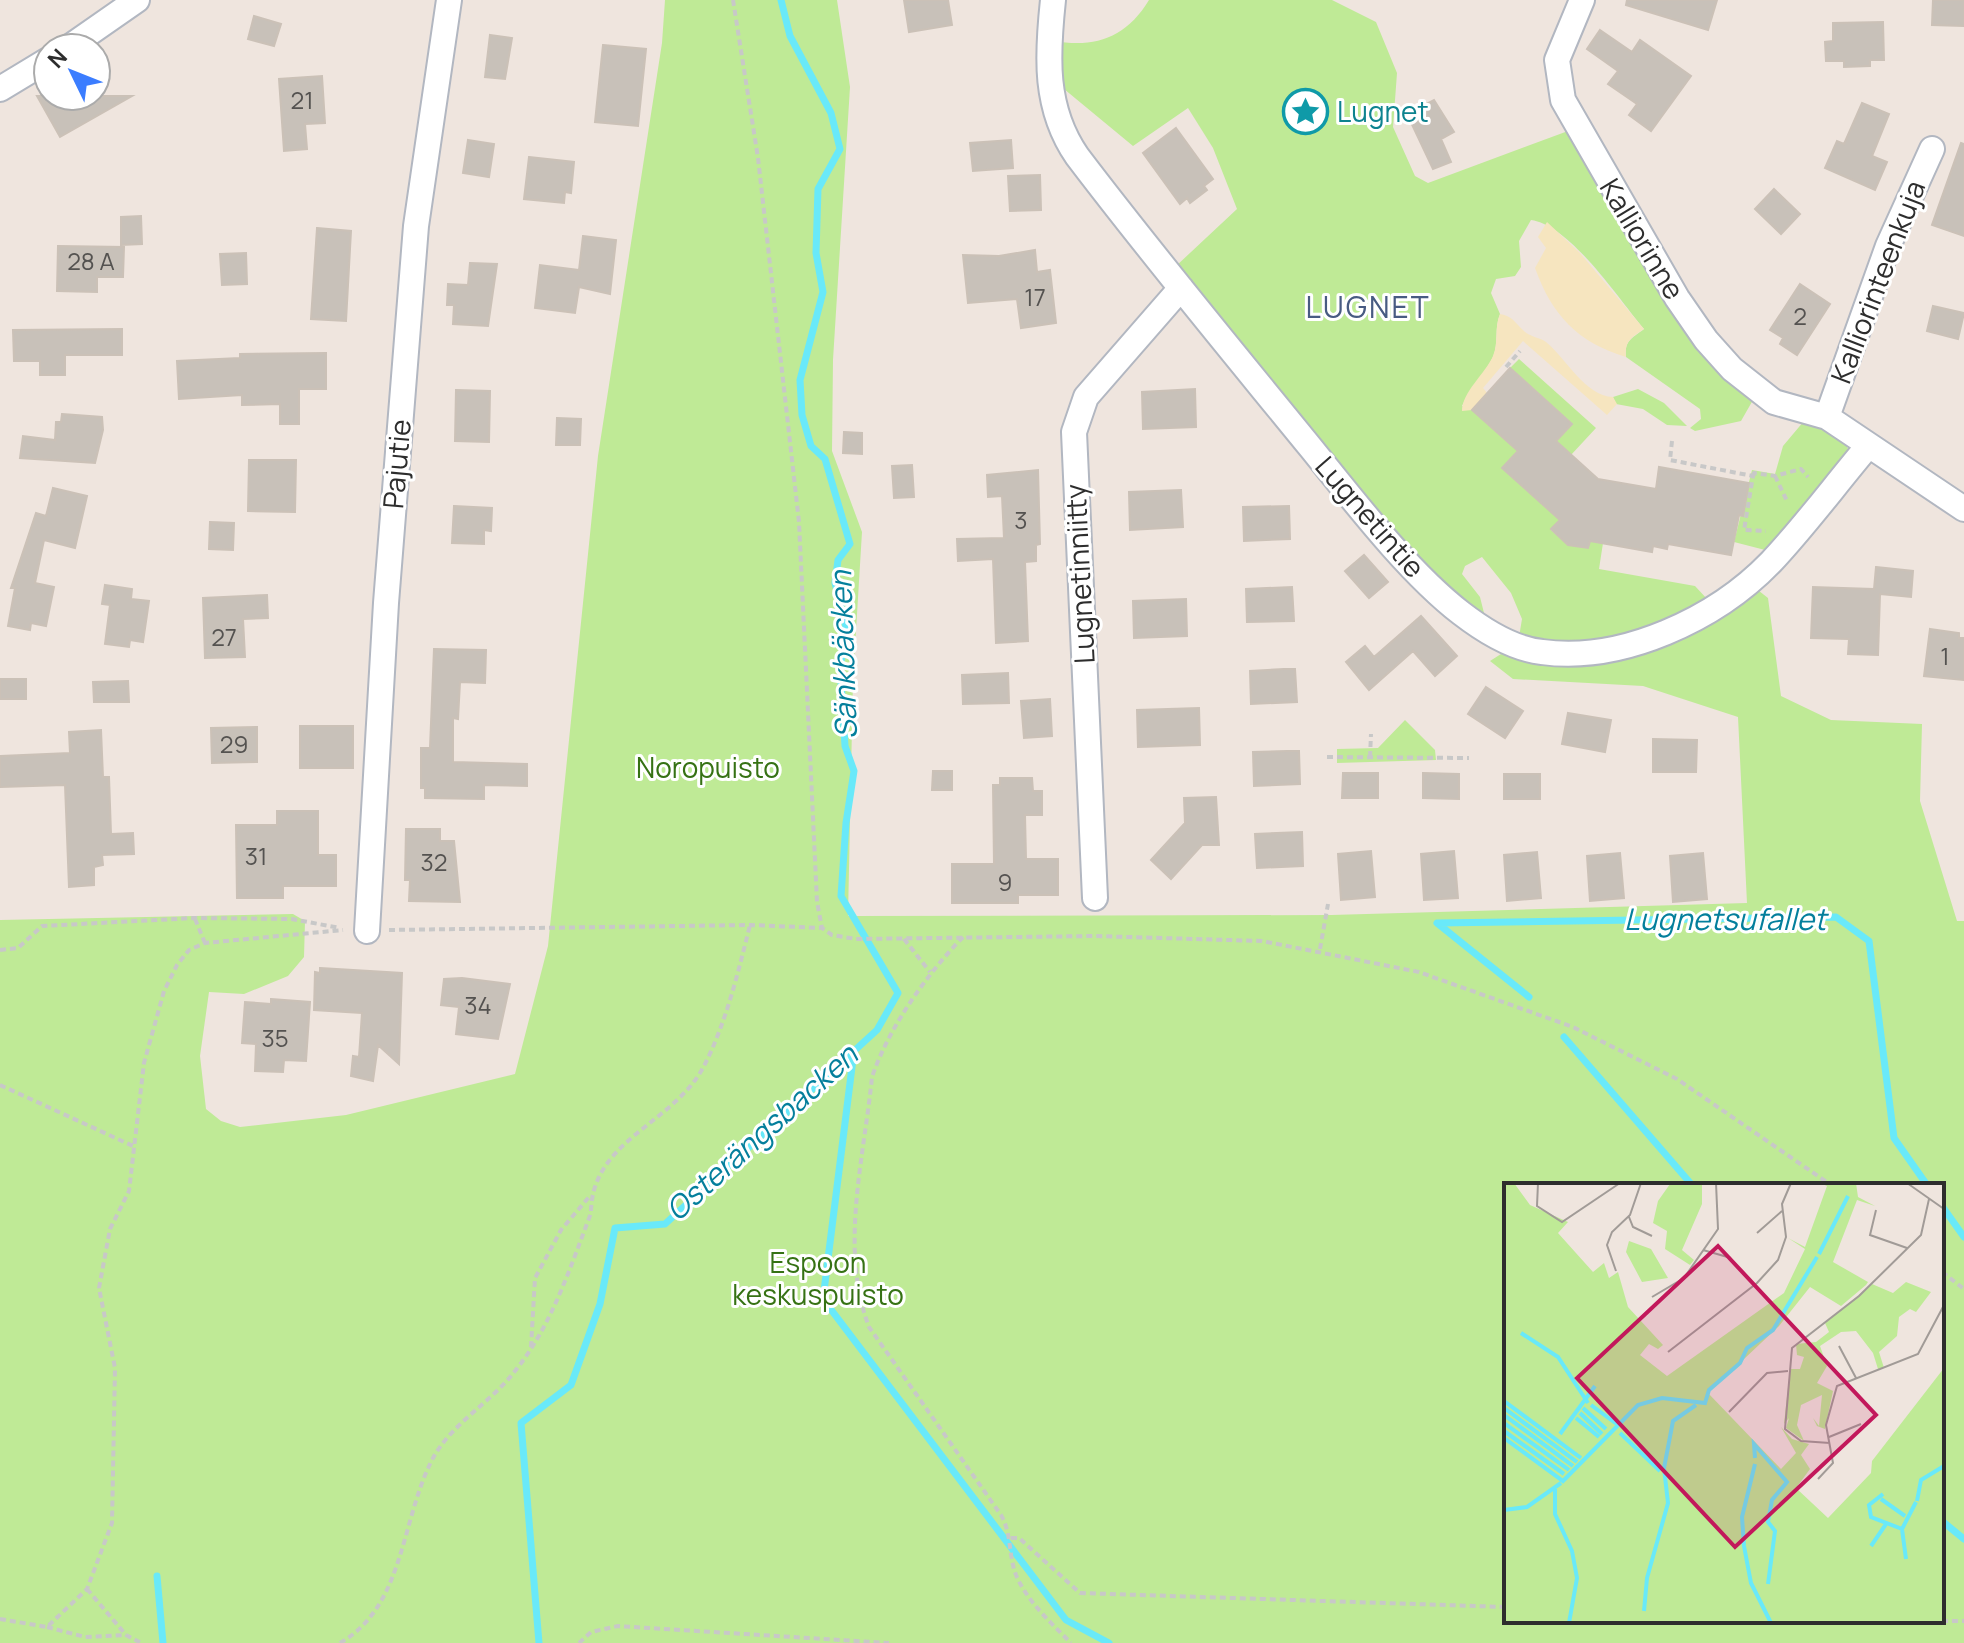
<svg xmlns="http://www.w3.org/2000/svg" width="1964" height="1643" font-family="Manrope,sans-serif">
  <style>
    .green { fill: #bfea96; fill-rule: evenodd }
    .sand { fill: #f6e5bf }
    .lines { fill: none; stroke-linecap: round; stroke-linejoin: round }
    .stream { stroke: #69e9f9; stroke-width: 7 }
    .building { fill: #c8c1b9; stroke: #cbc1b7; stroke-width: 2 }
    .minor-casing { stroke: #b2b7c1; stroke-width: 28 }
    .path { stroke: #c8c8c8; stroke-width: 4; stroke-dasharray: 6 4; stroke-linecap: butt }
    .minor { stroke: #fff; stroke-width: 24 }
    .labels { text-anchor: middle; stroke-width: 6; stroke-linejoin: round; paint-order: stroke }
    .number-label { font-size: 24px; fill: #545250 }
    .culture-label { font-size: 28px; fill: #0d838f; stroke: #fff; text-anchor: start }
    .street-label { font-size: 28px; fill: #2d2d2d; stroke: #fff }
    .park-label { font-size: 28px; fill: #367214; stroke: #fff }
    .neighbourhood-label { font-size: 30px; letter-spacing: 2px; fill: #485b82; stroke: #fff }
    .water-label { font-size: 30px; font-style: italic; fill: #047f9c; stroke: #fff }
    .inset-river { fill: none; stroke: #69e9f9; stroke-width: 4 }
    .inset-road { fill: none; stroke: #a19b97; stroke-width: 2 }
    .view { fill: #c2185b; fill-opacity: 0.15; stroke: #c2185b; stroke-width: 4 }
    .inset-edge { fill: none; stroke: #2d2d2d; stroke-width: 4 }
  </style>
  <rect width="100%" height="100%" fill="#efe5de"/>
  <!-- green -->
  <path class="green" d="M665,0H837L850,87L833,360L832,451L862,532L853,680L848,916L1331,915L1747,903L1738,717L1643,686L1513,679L1490,661L1501,654L1573,664L1623,660L1695,631L1754,587L1768,598L1781,696L1831,720L1922,724L1920,801L1957,921H1964V1643H0V920L293,914L305,921L304,957L288,976L244,994L209,992L200,1056L206,1109L221,1121L240,1127L346,1115L515,1074L548,946L598,456L662,43ZM1506,1185H1942V1621H1506Z
    M1149,0H1332L1376,22L1397,73L1393,127L1415,176L1428,183L1568,131L1667,300L1753,400L1741,421L1695,431L1690,428L1701,419L1700,409L1626,357C1624,340 1633,338 1644,329C1618,298 1570,225 1531,220L1519,241L1521,267L1515,276L1496,279L1491,293L1500,314C1494,328 1499,343 1493,357C1484,375 1470,389 1462,406L1472,410L1518,451L1503,468L1560,520L1551,530L1568,545L1588,548L1590,541L1603,543L1599,569L1695,586L1708,600C1670,623 1620,646 1574,644C1556,643 1537,639 1519,637L1522,619L1511,593L1482,557L1465,566L1462,574L1480,597L1486,621L1439,583L1175,267L1237,209L1213,148L1188,108L1133,146L1058,84L1054,41C1095,48 1126,38 1149,0Z
    M1519,359L1596,428L1571,455L1556,441L1571,423L1510,368Z
    M1638,389L1664,403L1687,426L1667,425L1643,409L1616,404L1613,397Z
    M1804,421C1823,429 1845,430 1849,453L1769,551L1734,542L1752,470L1775,474L1783,446Z
    M1405,720L1435,750L1436,760L1337,763V749L1378,748Z"/>
  <!-- sand -->
  <path class="sand" d="M1547,222L1580,253L1644,329C1632,337 1624,341 1626,357C1577,342 1552,315 1535,268L1546,248L1538,237Z
    M1500,314C1513,316 1515,323 1524,331C1530,337 1539,337 1546,342C1566,358 1585,396 1613,397L1617,404L1607,415L1523,341L1483,388L1487,393L1472,410L1462,411C1462,392 1485,374 1493,356C1499,342 1494,328 1500,314Z"/>
  <g class="lines">
    <!-- stream -->
    <path class="stream" d="M1529,997L1437,923L1836,917L1869,941L1894,1138L1927,1185
      M1564,1037L1692,1185
      M854,1051L823,1299L1066,1620L1109,1643
      M1942,1206L1964,1237
      M1942,1521L1964,1539
      M157,1576L163,1643
      M539,1643L521,1423L571,1385L600,1304L615,1228L665,1224L877,1030L898,993L841,896L846,823L854,771L845,746L840,666L847,631L835,583L838,560L850,544L825,459L811,446L802,415L800,380L823,292L816,253L818,189L840,149L831,113L790,36L781,0"/>
  </g>
  <!-- building -->
  <path class="building" d="M904,0H948L952,25L909,32Z
    M1627,0H1717L1708,30L1626,5Z
    M1933,0H1964V26L1932,25Z
    M254,16L281,24L274,46L248,39Z
    M1883,22L1884,60H1870V66L1844,67V61H1826L1825,42L1833,41V23Z
    M1600,30L1632,52L1640,40L1691,76L1651,131L1629,115L1637,104L1608,84L1618,71L1587,49Z
    M490,35L512,38L505,79L485,77Z
    M603,45L646,49L638,126L595,122Z
    M322,76L325,123L305,124L307,149L284,151L279,79Z
    M37,96H132L60,137Z
    M1434,100L1454,132L1441,139L1451,162L1433,169L1407,114Z
    M1862,103L1889,114L1872,156L1887,162L1875,190L1825,168L1837,141L1844,144Z
    M1176,128L1213,179L1204,186L1207,190L1190,203L1187,198L1180,204L1143,153Z
    M468,140L494,144L489,177L463,173Z
    M1011,140L1013,168L973,171L970,143Z
    M1961,143L1964,144V236L1932,225Z
    M529,157L574,162L571,193L565,192L564,203L524,199Z
    M1040,175L1041,210L1010,211L1008,176Z
    M1774,189L1800,214L1781,234L1755,209Z
    M141,216L142,244L121,245V217Z
    M317,228L351,231L346,321L311,319Z
    M583,236L616,240L610,294L579,287L575,313L535,308L540,265L579,270Z
    M58,246L124,247L123,277H97V292L57,291Z
    M1035,250L1037,272L1050,270L1056,323L1021,328L1017,299L968,303L963,255L999,256Z
    M246,253L247,284L222,285L220,254Z
    M470,263L497,264L488,326L453,324L454,305H447L448,284L468,285Z
    M1800,284L1830,304L1797,355L1780,344L1783,338L1770,330Z
    M1933,306L1964,313L1958,339L1927,331Z
    M122,329V355H65V375H40V361H14L13,330Z
    M326,353V389H299V424H280V404L242,405V395L179,399L177,361L240,358V354Z
    M1510,368L1572,424L1556,441L1598,479L1656,489L1659,467L1749,483L1743,516L1739,515L1731,555L1668,544L1667,549L1653,546L1652,552L1590,541L1588,548L1568,545L1551,529L1560,520L1502,468L1518,451L1472,410Z
    M1195,389L1196,427L1143,429L1142,392Z
    M456,390L490,391L489,442L455,441Z
    M62,414L102,417L103,430L95,463L20,458L23,436L55,440L56,422H61Z
    M557,418L581,419L580,445H556Z
    M844,432L862,433V454L843,453Z
    M249,460H296L295,512L248,511Z
    M912,465L914,497L894,498L892,466Z
    M1038,470L1040,544L1036,545V561L1025,562L1028,641L996,643L993,559L958,561L957,539L1004,538L1002,496L988,497L987,475Z
    M53,488L87,496L75,548L44,540L35,583L54,587L46,626L31,623L30,630L8,626L15,588H11L36,513L46,516Z
    M1181,490L1183,527L1130,530L1129,492Z
    M454,506L492,508L491,531L484,530V544L452,543Z
    M1289,506L1290,539L1244,541L1243,507Z
    M210,522L234,523L233,550L209,549Z
    M1364,555L1388,582L1369,598L1345,571Z
    M1876,567L1913,571L1911,597L1880,594L1878,655L1848,654L1849,639L1811,638L1813,587L1874,589Z
    M105,585L132,589L131,599L149,601L143,642L130,640L129,647L105,644L110,605L102,604Z
    M1292,587L1294,621L1247,622L1246,589Z
    M267,595L268,618L243,619L245,657L205,658L203,598Z
    M1186,599L1187,636L1134,638L1133,601Z
    M1421,616L1457,656L1435,676L1413,651L1369,690L1346,662L1365,646L1374,657Z
    M1930,629L1959,633V638H1964V680L1924,676Z
    M434,649L486,650L485,683L460,682L458,719L453,718V762L527,764V786L484,785V799L425,798V788H421V748H430Z
    M1284,669H1295L1297,702L1251,704L1250,671Z
    M1008,673L1009,703L963,704L962,675Z
    M0,679H26V699H0Z
    M128,681L129,702H94L93,682Z
    M1486,687L1523,711L1505,738L1468,714Z
    M1050,699L1052,736L1024,738L1021,701Z
    M1199,708L1200,745L1138,747L1137,710Z
    M1568,713L1611,720L1605,752L1562,744Z
    M300,726H353V768H300Z
    M257,727V762L212,763L211,728Z
    M101,730L103,777H109L111,834L133,833L134,854L102,855L103,865L94,867V885L69,887L65,785L0,787V756L70,753L69,732Z
    M1653,739L1697,740L1696,772H1653Z
    M1287,751H1299L1300,784L1254,786L1253,752Z
    M933,771H952V790H932Z
    M1343,773H1378V798H1342Z
    M1423,773L1459,774V799L1423,798Z
    M1504,774H1540V799H1504Z
    M1000,778H1032L1033,791H1042V815H1025L1026,859H1058V895H1018V903H952V864H994L993,785H1000Z
    M1216,797L1219,845H1202L1171,879L1151,860L1185,823L1184,798Z
    M277,811H318V855H336V886H283V898H237L236,825H277Z
    M406,829H440V841H454L460,902L409,901L410,880H405Z
    M1302,832L1303,866L1257,868L1255,834Z
    M1371,851L1375,897L1341,900L1338,854Z
    M1454,851L1458,898L1424,900L1421,854Z
    M1537,852L1541,898L1507,901L1504,855Z
    M1620,853L1624,898L1590,901L1587,856Z
    M1703,853L1707,899L1673,902L1670,856Z
    M320,968L402,973L399,1064L378,1045L373,1081L351,1076L353,1056L359,1057L362,1013L314,1010L315,972L320,973Z
    M462,978L510,984L498,1039L456,1034L459,1007L441,1005L444,979Z
    M271,999L310,1002L306,1061L284,1060L283,1072L255,1071L256,1044L242,1043L245,1002L271,1004Z"/>
  <g class="lines">
    <defs>
      <path id="minor" d="M1053,0C1047,56 1044,108 1077,156C1152,255 1232,351 1311,448C1354,501 1408,572 1461,613C1483,630 1514,649 1542,652C1622,663 1716,619 1771,562C1805,526 1835,485 1868,446
        M1582,0L1557,60L1563,100L1677,298L1706,340L1732,369L1774,402L1827,417L1964,509
        M68,48L137,0
        M0,89L48,60
        M1827,417L1888,246L1932,149
        M1095,898L1074,432L1086,397L1181,288
        M367,931L386,603L416,226L449,0"/>
    </defs>
    <!-- minor casing -->
    <use href="#minor" class="minor-casing"/>
    <!-- path -->
    <path class="path" d="M733,0L758,158L799,522L817,902L822,928L832,935L856,939L1095,936L1262,941L1419,972L1573,1027L1677,1079L1831,1185
      M1506,367L1520,351
      M1672,441L1670,460L1753,476L1744,530L1766,531
      M1753,476L1754,473L1775,476L1801,469L1808,477
      M1775,476L1788,503
      M1327,757L1469,758
      M1370,757L1371,734
      M195,919L205,943
      M389,930L750,925L822,928
      M963,937C927,974 889,1027 872,1077C864,1159 839,1248 869,1327L1001,1515C1012,1534 1008,1554 1016,1575C1027,1601 1051,1623 1071,1643
      M904,939L930,972
      M1320,949L1328,904
      M0,950L18,948L42,926L194,918L292,919L340,928
      M0,1085L133,1146
      M1942,1272L1964,1289
      M531,1347L535,1278L561,1230L589,1197
      M1011,1538H1019L1080,1593L1506,1607
      M87,1589L126,1635L141,1643
      M0,1619L47,1627L87,1589L112,1523L115,1368L99,1288L110,1229L129,1191L144,1063L164,991L177,965L189,950L205,943L343,930
      M1942,1621H1964
      M47,1627L85,1637L126,1635
      M340,1643C403,1607 401,1524 430,1464C448,1425 489,1405 515,1371C552,1325 570,1268 591,1213C591,1140 674,1124 704,1066C726,1023 738,973 750,925
      M579,1643L591,1632L618,1626L889,1643"/>
    <!-- minor -->
    <use href="#minor" class="minor"/>
  </g>
  <!-- icons -->
  <defs>
    <symbol id="sight-ring" viewBox="-11 -11 22 22"><circle r="9.5" fill="#fff" stroke="#0f9aa8" stroke-width="1.5"/><path d="M0-6L1.8-2.2L6-1.7L2.9 1.2L3.7 5.4L0 3.3L-3.7 5.4L-2.9 1.2L-6-1.7L-1.8-2.2Z" fill="#0f9aa8"/></symbol>
  </defs>
  <g fill-rule="evenodd">
    <use href="#sight-ring" x="1280" y="86" width="51" height="51"/>
  </g>
  <g class="labels">
    <!-- number labels -->
    <g class="number-label">
      <text x="302" y="109">21</text>
      <text x="91" y="270">28 A</text>
      <text x="1035" y="306">17</text>
      <text x="1800" y="325">2</text>
      <text x="1021" y="529">3</text>
      <text x="224" y="646">27</text>
      <text x="1945" y="665">1</text>
      <text x="234" y="753">29</text>
      <text x="256" y="865">31</text>
      <text x="434" y="871">32</text>
      <text x="1005" y="891">9</text>
      <text x="478" y="1014">34</text>
      <text x="275" y="1047">35</text>
    </g>
    <!-- culture labels -->
    <g class="culture-label">
      <text x="1337" y="122">Lugnet</text>
    </g>
    <!-- street labels -->
    <g class="street-label">
      <text transform="translate(1642 239) rotate(59)" y="10">Kalliorinne</text>
      <text transform="translate(1878 282) rotate(-69)" y="10">Kalliorinteenkuja</text>
      <text transform="translate(397 464) rotate(-85)" y="10">Pajutie</text>
      <text transform="translate(1370 517) rotate(49)" y="10">Lugnetintie</text>
      <text transform="translate(1080 574) rotate(-93)" y="10">Lugnetinniitty</text>
    </g>
    <!-- park labels -->
    <g class="park-label">
      <text x="708" y="778">Noropuisto</text>
      <text x="818" y="1273">Espoon<tspan x="818" dy="32">keskuspuisto</tspan></text>
    </g>
    <!-- neighbourhood labels -->
    <g class="neighbourhood-label">
      <text x="1368" y="318">LUGNET</text>
    </g>
    <!-- water labels -->
    <g class="water-label">
      <text transform="translate(844 655) rotate(-92)" y="10">Sänkbäcken</text>
      <text x="1725" y="930">Lugnetsufallet</text>
      <text transform="translate(762 1133) rotate(-42)" y="10">Osterängsbacken</text>
    </g>
  </g>
  <!-- overview -->
  <g transform="translate(1504 1183)">
    <rect width="440" height="440" fill="#efe5de"/>
    <path d="M0,0H10L26,22L64,39L54,50L89,89L100,80L105,95L114,89L124,124L159,162L154,166L145,161L136,172L163,193L280,110L301,66L284,55L301,64L323,3L316,0H352L354,14L371,23L353,17L329,79L364,99L362,102L337,123L306,104L275,143L204,210L277,286L292,270L277,244L288,256L305,261L297,272L306,286L292,305L324,335L367,290L368,278L440,185V440H0ZM198,0V21L178,67L190,77L186,82L161,66L163,48L149,40L154,18L166,1ZM125,58L147,66L164,95L138,99L122,69ZM402,99L427,109L412,129L406,126L395,134L393,153L375,169L380,185L374,186L369,170L352,148L337,149L316,163L323,183L313,200L329,208L321,246L313,243L309,235L315,243L318,212L297,222L293,242L300,258L282,245L285,235L280,241L286,186H296L300,174L293,172L292,161L312,159L325,149L321,140L368,101L389,110Z" fill="#bfea96"/>
    <path class="inset-river" d="M315,71L344,13M17,150L54,174L84,220M0,218L77,275M87,222L114,242M0,225L73,279M79,225L102,246M76,230L98,251M0,232L69,283M72,235L95,254M0,240L65,287M0,248L60,291M116,250L156,288M56,251L91,203M0,255L59,298L134,222L158,215L201,220L205,207L236,180L243,165L269,147L313,74M251,275L250,261L283,299L268,317L264,339L271,348L264,401M251,281L238,334L240,363L247,400L267,440M51,306V331L68,368L73,395L65,440M379,311L365,322L367,334L398,346M377,316L401,333M413,318L417,297L440,283M0,327L23,324L57,300M367,363L382,341M402,376L398,346L412,319M140,428L143,395L164,320L160,285L169,238L192,222"/>
    <path class="inset-road" d="M34,0L33,23L58,39L116,0M403,0L440,26M372,27L366,52L403,65M125,34L129,44L148,53M253,50L278,28M199,67L227,75M112,88L103,62L108,49L126,32L137,0M148,114L180,95L214,46L212,0M335,163L352,195M164,169L253,100L274,77L282,54L278,21L287,0M225,229L263,190L284,188M325,254L357,241M326,260L297,258L281,246L288,165L355,113L417,52L425,16M314,296L329,280L322,242L333,203L414,171L440,122"/>
    <path class="view" d="M214,63L372,232L231,364L73,195Z"/>
    <rect width="440" height="440" class="inset-edge"/>
  </g>
  <!-- north arrow -->
  <g transform="translate(72 72) rotate(313)"><circle r="38" fill="#ffffff" stroke="#ababab" stroke-width="2"/>
  <path d="M0-6L14 30L0 20L-14 30Z" fill="#3b7dff"/>
  <text y="-12" font-size="22" font-weight="bold" text-anchor="middle" fill="#2d2d2d">N</text>
  </g>
</svg>
